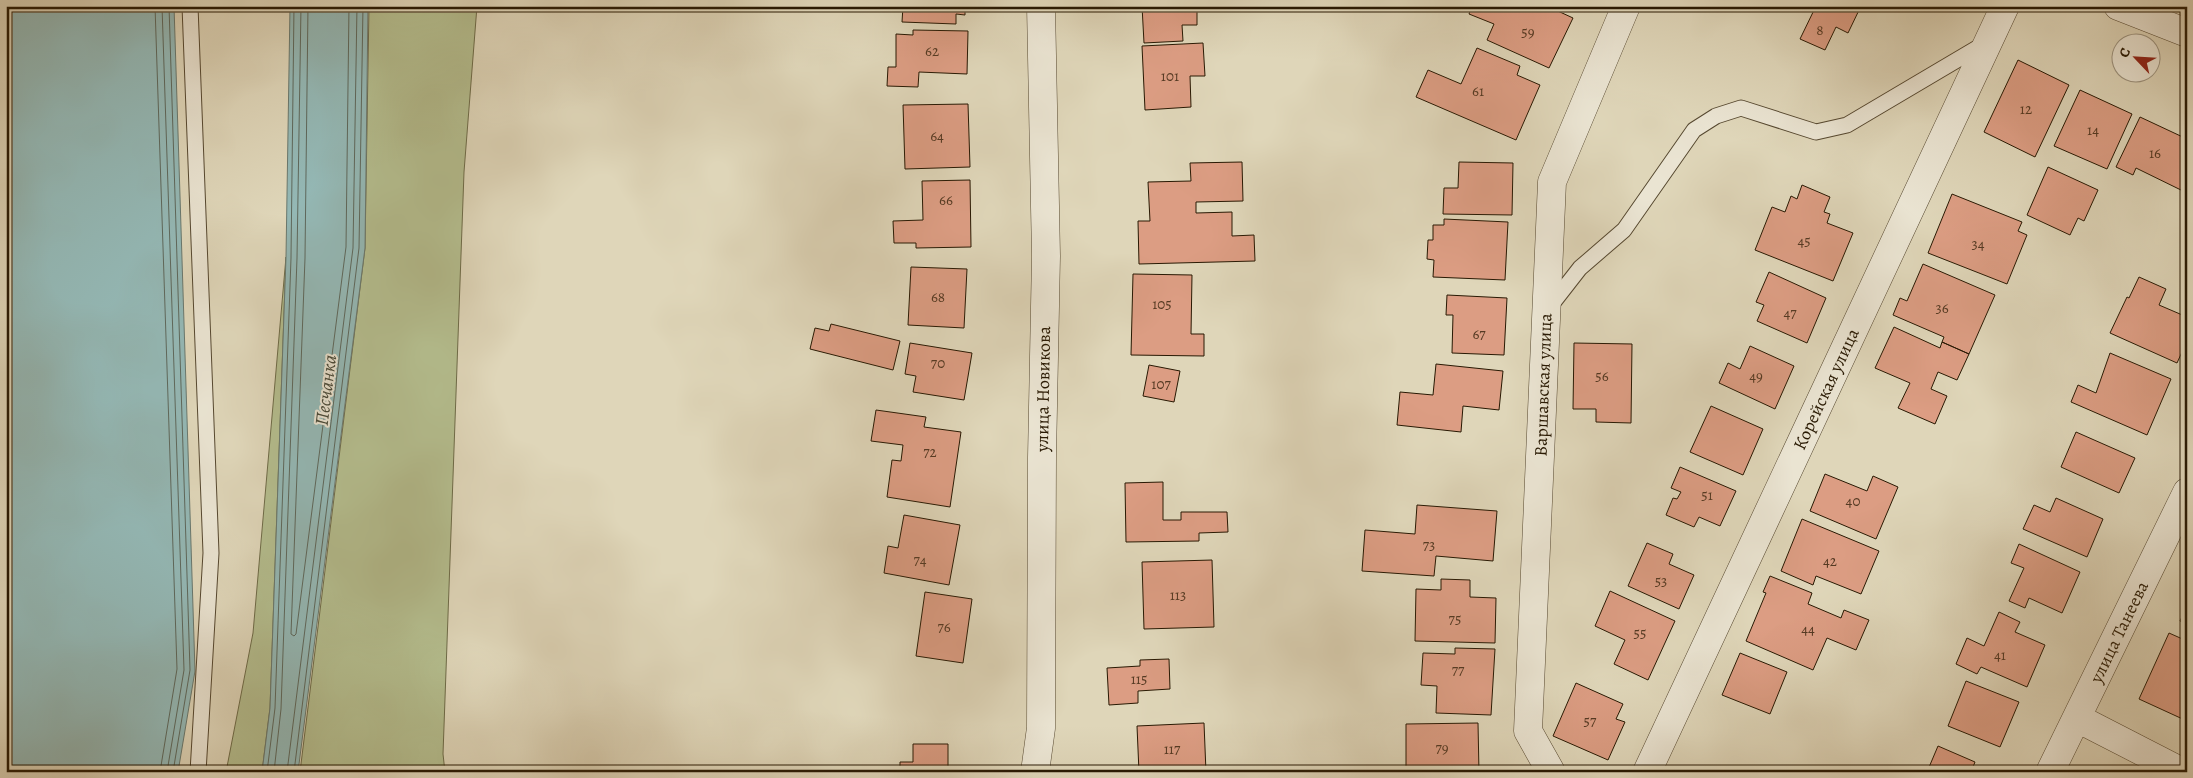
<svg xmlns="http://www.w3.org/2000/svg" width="2193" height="778" font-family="Alegreya,serif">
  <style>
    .green { fill: #b4bd8e; stroke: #6e6b48 }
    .water { fill: #94b8b5; stroke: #69786e }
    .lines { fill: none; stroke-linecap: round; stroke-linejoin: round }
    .shore { stroke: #5e685c; stroke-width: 1 }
    .building { fill: #dc9d83; stroke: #281903 }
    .lane-casing { stroke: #564830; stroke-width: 17 }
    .street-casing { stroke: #564830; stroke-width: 29 }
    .lane { stroke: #eae4d2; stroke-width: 15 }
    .street { stroke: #eae4d2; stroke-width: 28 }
    .labels { text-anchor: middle; stroke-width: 4; stroke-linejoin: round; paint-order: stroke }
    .number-label { font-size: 15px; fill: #553a23 }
    .street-label { font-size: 18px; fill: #281903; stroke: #eae4d2 }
    .water-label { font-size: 19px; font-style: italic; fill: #484938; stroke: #eae4d2 }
  </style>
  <rect width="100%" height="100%" fill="#dfd6b9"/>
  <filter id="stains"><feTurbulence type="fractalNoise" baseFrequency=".004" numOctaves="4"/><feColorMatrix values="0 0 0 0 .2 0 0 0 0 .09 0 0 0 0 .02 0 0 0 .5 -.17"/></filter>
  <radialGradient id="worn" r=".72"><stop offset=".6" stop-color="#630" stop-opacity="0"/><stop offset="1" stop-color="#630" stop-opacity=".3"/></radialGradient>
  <!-- green -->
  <path class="green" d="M369,6H477L464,172L443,754L445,772H300L365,248Z
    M286,257L270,708L262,772H226L253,633Z"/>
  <!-- water -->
  <path class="water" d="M6,6H174L195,671L178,772H6Z
    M290,6H368L365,248L298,772H262L270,708L286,257Z"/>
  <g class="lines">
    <!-- shore -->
    <path class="shore" d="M155,6L177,669L160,772
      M162,6L184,670L167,772
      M169,6L190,670L173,772
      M308,6L305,258L291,634L294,636L296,634L346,247L349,6
      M267,772L275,708L291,258L294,6
      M274,772L281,709L297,258L301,6
      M287,772L353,248L357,6
      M294,772L359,248L363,6"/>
  </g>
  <!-- building -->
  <path class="building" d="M903,6H965V15L956,14V24L902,22Z
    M1142,6H1197V25H1182L1183,41L1144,43Z
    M1472,6H1547L1573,18L1549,68L1487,40L1494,24L1469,14Z
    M1816,6H1861L1848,33L1836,27L1825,50L1800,39Z
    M913,30L968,31L967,74L919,72L918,87L887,86L888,67H896V34L913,35Z
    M1203,43L1205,76H1190L1191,107L1145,110L1142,46Z
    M1477,48L1520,66L1517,75L1540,85L1516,140L1416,97L1428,70L1461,84Z
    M2018,60L2069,85L2035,157L1984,132Z
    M2080,90L2132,114L2107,169L2054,146Z
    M968,104L970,167L905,169L903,105Z
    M2140,117L2187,139V183L2183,191L2136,168L2133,175L2116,167Z
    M1242,162L1243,201L1196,202V213L1232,212V236L1254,235L1255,261L1139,264L1138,221H1150L1148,182L1191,181L1190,163Z
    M1459,162L1513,163L1512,215L1443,214L1444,188H1458Z
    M2048,167L2098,190L2084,221L2078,218L2070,235L2027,215Z
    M970,180L971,247L916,248V243H894L893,221L923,220L922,181Z
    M1802,185L1830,197L1824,212L1830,214L1827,223L1853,233L1833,281L1755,250L1772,207L1785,212L1791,196L1797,199Z
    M1952,194L2022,222L2018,231L2027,235L2007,284L1928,253Z
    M1444,219L1508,222L1505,280L1433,277L1434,260L1427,259L1428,240H1433V225H1444Z
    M1923,264L1995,295L1969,354L1942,342L1944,337L1893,315L1900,298L1907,301Z
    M911,267L967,269L964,328L908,325Z
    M1769,272L1826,298L1807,343L1757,321L1764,305L1756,302Z
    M1133,274L1192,275L1191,334H1204V356L1131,355Z
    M2139,277L2166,289L2159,305L2187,317V341L2177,363L2110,333L2127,297L2129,298Z
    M1447,295L1507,298L1504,355L1452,353L1453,315H1446Z
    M831,324L900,341L893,370L810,349L815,328L829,331Z
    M1894,327L1940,348L1942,342L1969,354L1957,380L1938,372L1931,389L1947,396L1935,424L1898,408L1910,383L1875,368Z
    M910,343L972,353L964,400L913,392L916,376L905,374Z
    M1574,343L1632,344L1631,423L1596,422V409H1573Z
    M1750,346L1794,366L1775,409L1719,383L1728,363L1740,369Z
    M2110,353L2171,379L2147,435L2071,402L2078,385L2096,393Z
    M1436,364L1503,371L1499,410L1463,406L1461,432L1397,425L1400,392L1433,395Z
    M1149,365L1180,371L1174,402L1143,396Z
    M1711,406L1763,429L1743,475L1690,452Z
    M876,410L926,417L924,427L961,432L950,507L887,497L892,460L901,461L903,445L871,441Z
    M2076,432L2135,458L2119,493L2061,467Z
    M1680,467L1736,491L1720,526L1699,517L1694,527L1666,515L1673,498L1677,499L1681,492L1671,488Z
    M1825,474L1867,491L1873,476L1898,487L1876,539L1810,511Z
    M1163,482V520H1181V512H1227L1228,532L1199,533V541L1126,542L1125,483Z
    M2056,498L2103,519L2087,557L2023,529L2034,505L2050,512Z
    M1417,505L1497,511L1493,561L1436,556L1434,576L1362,571L1365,530L1415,534Z
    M904,515L960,525L949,585L884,573L888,546L898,548Z
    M1802,519L1879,551L1861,594L1816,576L1813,585L1781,571Z
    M1647,543L1673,554L1669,564L1694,575L1679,609L1628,586Z
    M2019,544L2080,572L2062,613L2029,598L2025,608L2009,601L2024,568L2011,563Z
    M1212,560L1214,627L1144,629L1142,562Z
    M1770,576L1812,593L1808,604L1841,618L1844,610L1869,620L1856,650L1827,638L1813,670L1746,641L1766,593L1763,592Z
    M1441,579L1470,580V597L1496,598L1495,643L1415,641L1416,589L1441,590Z
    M1610,591L1675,621L1648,680L1614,664L1625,640L1595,626Z
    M925,592L972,599L963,663L916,656Z
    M2187,606V625L2180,621Z
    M1999,612L2020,622L2015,632L2045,645L2027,687L1981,667L1977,674L1956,664L1967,638L1984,646Z
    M2169,633L2187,641V721L2139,699Z
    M1455,648L1495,649L1491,715L1436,713L1437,686L1421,685L1423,653L1455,654Z
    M1740,653L1787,672L1770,714L1722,695Z
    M1169,659L1170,689L1138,691V703L1109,705L1107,668L1140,666V660Z
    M1966,681L2019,702L2000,747L1948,726Z
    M1576,683L1623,704L1616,719L1625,722L1608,760L1553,736Z
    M1204,723L1206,772H1139L1137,726Z
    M1478,723L1479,772H1406V724Z
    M913,744H948V772H956H900V762H913Z
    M1938,746L1975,762L1971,772H1927Z"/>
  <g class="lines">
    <defs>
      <path id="lane" d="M190,6L211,553L198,772
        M1548,309L1580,268L1624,230L1694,130L1716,116L1741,108L1816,132L1847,125L1984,44"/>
      <path id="street" d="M2118,6L2187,33
        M2077,718L2182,772
        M1035,772L1041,728L1042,457L1046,256L1041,6
        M1551,772L1528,731L1552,182L1626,6
        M1647,772L2005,6
        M2050,772L2187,492"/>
    </defs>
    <!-- lane casing -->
    <use href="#lane" class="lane-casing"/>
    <!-- street casing -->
    <use href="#street" class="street-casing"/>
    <!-- lane -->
    <use href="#lane" class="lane"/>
    <!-- street -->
    <use href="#street" class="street"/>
  </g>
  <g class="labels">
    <!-- number labels -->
    <g class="number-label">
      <text x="1820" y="35">8</text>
      <text x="1528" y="37">59</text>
      <text x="932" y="56">62</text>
      <text x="1170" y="81">101</text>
      <text x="1478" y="96">61</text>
      <text x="2026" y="114">12</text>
      <text x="2093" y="135">14</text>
      <text x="937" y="141">64</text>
      <text x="2155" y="158">16</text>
      <text x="946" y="205">66</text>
      <text x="1804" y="246">45</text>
      <text x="1978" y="249">34</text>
      <text x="938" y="302">68</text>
      <text x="1162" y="309">105</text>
      <text x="1942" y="313">36</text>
      <text x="1790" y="318">47</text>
      <text x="1479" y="339">67</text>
      <text x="938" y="368">70</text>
      <text x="1602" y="381">56</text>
      <text x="1756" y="381">49</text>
      <text x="1161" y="389">107</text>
      <text x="930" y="457">72</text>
      <text x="1707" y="500">51</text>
      <text x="1853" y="506">40</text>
      <text x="1429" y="550">73</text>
      <text x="920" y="565">74</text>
      <text x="1830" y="566">42</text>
      <text x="1661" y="586">53</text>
      <text x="1178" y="600">113</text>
      <text x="1455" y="624">75</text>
      <text x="944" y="632">76</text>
      <text x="1808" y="634">44</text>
      <text x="1640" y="638">55</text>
      <text x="2000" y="660">41</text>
      <text x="1458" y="675">77</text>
      <text x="1139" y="684">115</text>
      <text x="1590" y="726">57</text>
      <text x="1442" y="753">79</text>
      <text x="1172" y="754">117</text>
    </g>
    <!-- street labels -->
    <g class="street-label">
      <text transform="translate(1543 385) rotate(-88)" y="6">Варшавская улица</text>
      <text transform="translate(1043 389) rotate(-89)" y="6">улица Новикова</text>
      <text transform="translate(1826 389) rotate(-65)" y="6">Корейская улица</text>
      <text transform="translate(2119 632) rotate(-64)" y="6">улица Танеева</text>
    </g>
    <!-- water labels -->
    <g class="water-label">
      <text transform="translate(325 390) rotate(-83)" y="7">Песчанка</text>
    </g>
  </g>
  <!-- margin -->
  <rect width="2193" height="778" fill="none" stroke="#dfd6b9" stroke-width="25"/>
  <rect x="8" y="8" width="2178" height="763" fill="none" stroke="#281903" stroke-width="2.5"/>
  <rect x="12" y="12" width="2168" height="753" fill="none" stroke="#281903"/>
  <!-- north arrow -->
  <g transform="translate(2136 58) rotate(295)"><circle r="24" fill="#eae4d2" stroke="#9c937f"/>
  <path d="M0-4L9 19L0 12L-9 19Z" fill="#8f2418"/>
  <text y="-8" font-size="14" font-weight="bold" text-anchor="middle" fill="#281903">С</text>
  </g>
  <rect width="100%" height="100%" filter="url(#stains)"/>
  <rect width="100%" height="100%" fill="url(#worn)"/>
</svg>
